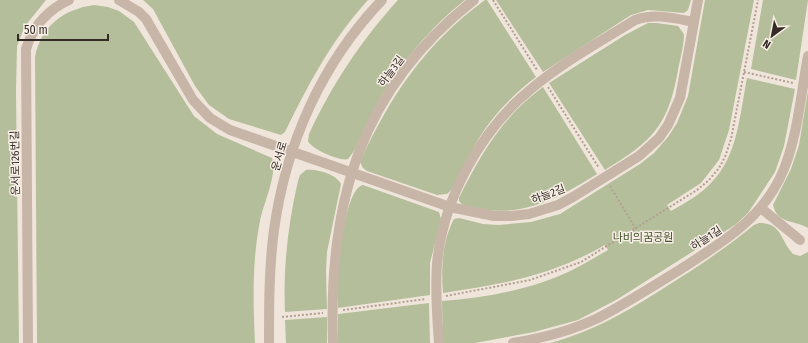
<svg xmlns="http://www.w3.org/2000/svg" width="808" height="343" font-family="'Fira Sans Condensed','Noto Sans KR',sans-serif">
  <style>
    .green { fill: #b4be9b }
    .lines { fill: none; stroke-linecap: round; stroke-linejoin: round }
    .path { stroke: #b39f91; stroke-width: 2; stroke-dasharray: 2 2; stroke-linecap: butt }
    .minor { stroke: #c7b5a7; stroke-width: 10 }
    .labels { text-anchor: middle; stroke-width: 3; stroke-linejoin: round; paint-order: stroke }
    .street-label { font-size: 11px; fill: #342b27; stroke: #f8efe6 }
    .park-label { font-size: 11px; fill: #45512c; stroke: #f8efe6 }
  </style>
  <rect width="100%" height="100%" fill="#f0e5da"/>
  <!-- green -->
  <path class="green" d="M0,0H46L25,26L17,46L16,91L19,343H0Z
    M143,0H368C332,39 308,85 285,132L281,135L229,119L209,105L195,86L153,9Z
    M398,0H465C429,28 397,68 375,107C366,124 360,145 348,159C341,162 311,149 308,141L309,134C333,83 360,42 398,0Z
    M485,0H487L536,77C511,96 490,118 475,145C467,159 459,184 447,194L437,195L367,171L363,168L360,162C390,96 426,43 485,0Z
    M496,0H691L688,10L684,13L648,10L631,15L543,72Z
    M705,0H754L729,130L719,160L701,183L667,205L671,211C685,203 700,195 711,183C738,156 740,113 747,78L795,89L784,146L775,172L748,213L735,225L616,300L578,320L534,332L475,343H443L442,301C481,298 523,291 559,276C576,269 592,259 608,250L605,245C551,276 503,284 443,293C441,270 442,241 454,219L459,218L483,224L498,225L531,222L560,214L640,164L654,153L668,137L677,123L688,96Z
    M763,0H808L796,80L751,69Z
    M94,5L108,7L119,11L134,22L194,116L217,134L272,158C278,173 263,205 260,221C252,261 253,302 255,343H37L35,57C41,26 64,9 94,5Z
    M648,23H657L678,26L684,34C684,46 680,59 678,70C668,127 652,141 605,170L549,83L625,35Z
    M543,87L597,174C562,196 522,219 478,208C472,207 463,207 459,201V198C480,155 504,115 543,87Z
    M808,91V228C795,220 777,224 773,205L791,169L799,145Z
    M306,170C317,169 336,174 341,184L327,252L326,271L327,309L285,312C283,268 288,224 298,181L300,175Z
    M363,185L439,212L441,219L430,263V295L338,308C336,288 342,189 363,185Z
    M759,223C782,223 780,240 793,254L800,256L808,252V343H550C594,331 626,312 664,288C696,268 726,248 754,225Z
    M429,303L430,343H338V314Z
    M327,317V343H286L285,320Z"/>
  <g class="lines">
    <!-- path -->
    <path class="path" d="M493,0L537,70
      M744,72L793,83
      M548,87L599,168
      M610,186L636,229
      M446,296L530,280L581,262L697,190L709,180L719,168L725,157L731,139L758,0
      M343,310L426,299
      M282,317L323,313"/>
    <!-- minor -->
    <path class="minor" d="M119,0L139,12L146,19L193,100L210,118L230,130L450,207L494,216H511L529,214L558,205L573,197L639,156L659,138L668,125L680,98L698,0
      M761,208L800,240
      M28,343L26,49C33,27 47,10 69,0
      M269,343C269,306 269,267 274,230C286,144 321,64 382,0
      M333,343C328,203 360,89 474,0
      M439,343C437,317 435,290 437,264C443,198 481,130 531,89C563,62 600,42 635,20C655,13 673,18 694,22
      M513,343C543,338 571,331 598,318C625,304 650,288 676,272C720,244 764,219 784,169C798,134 801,93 808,56"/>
  </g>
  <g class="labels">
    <!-- street labels -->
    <g class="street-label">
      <text transform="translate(391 71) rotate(-53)" y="4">하늘3길</text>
      <text transform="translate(279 156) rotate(-74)" y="4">운서로</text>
      <text transform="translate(15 163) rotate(-91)" y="4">운서로126번길</text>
      <text transform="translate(548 194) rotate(-21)" y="4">하늘2길</text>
      <text transform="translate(706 238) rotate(-33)" y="4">하늘1길</text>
    </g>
    <!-- park labels -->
    <g class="park-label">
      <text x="643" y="241">나비의꿈공원</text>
    </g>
  </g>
  <!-- north arrow -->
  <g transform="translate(772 36) rotate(212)" stroke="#f8efe6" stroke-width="3" paint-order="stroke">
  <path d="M0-3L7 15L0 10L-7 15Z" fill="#342b27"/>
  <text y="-6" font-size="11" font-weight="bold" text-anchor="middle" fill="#342b27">N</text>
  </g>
  <!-- scale -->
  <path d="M18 34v6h90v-6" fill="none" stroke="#342b27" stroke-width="2"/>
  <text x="24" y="34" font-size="12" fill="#342b27" stroke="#f8efe6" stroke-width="3" paint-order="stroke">50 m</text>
</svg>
